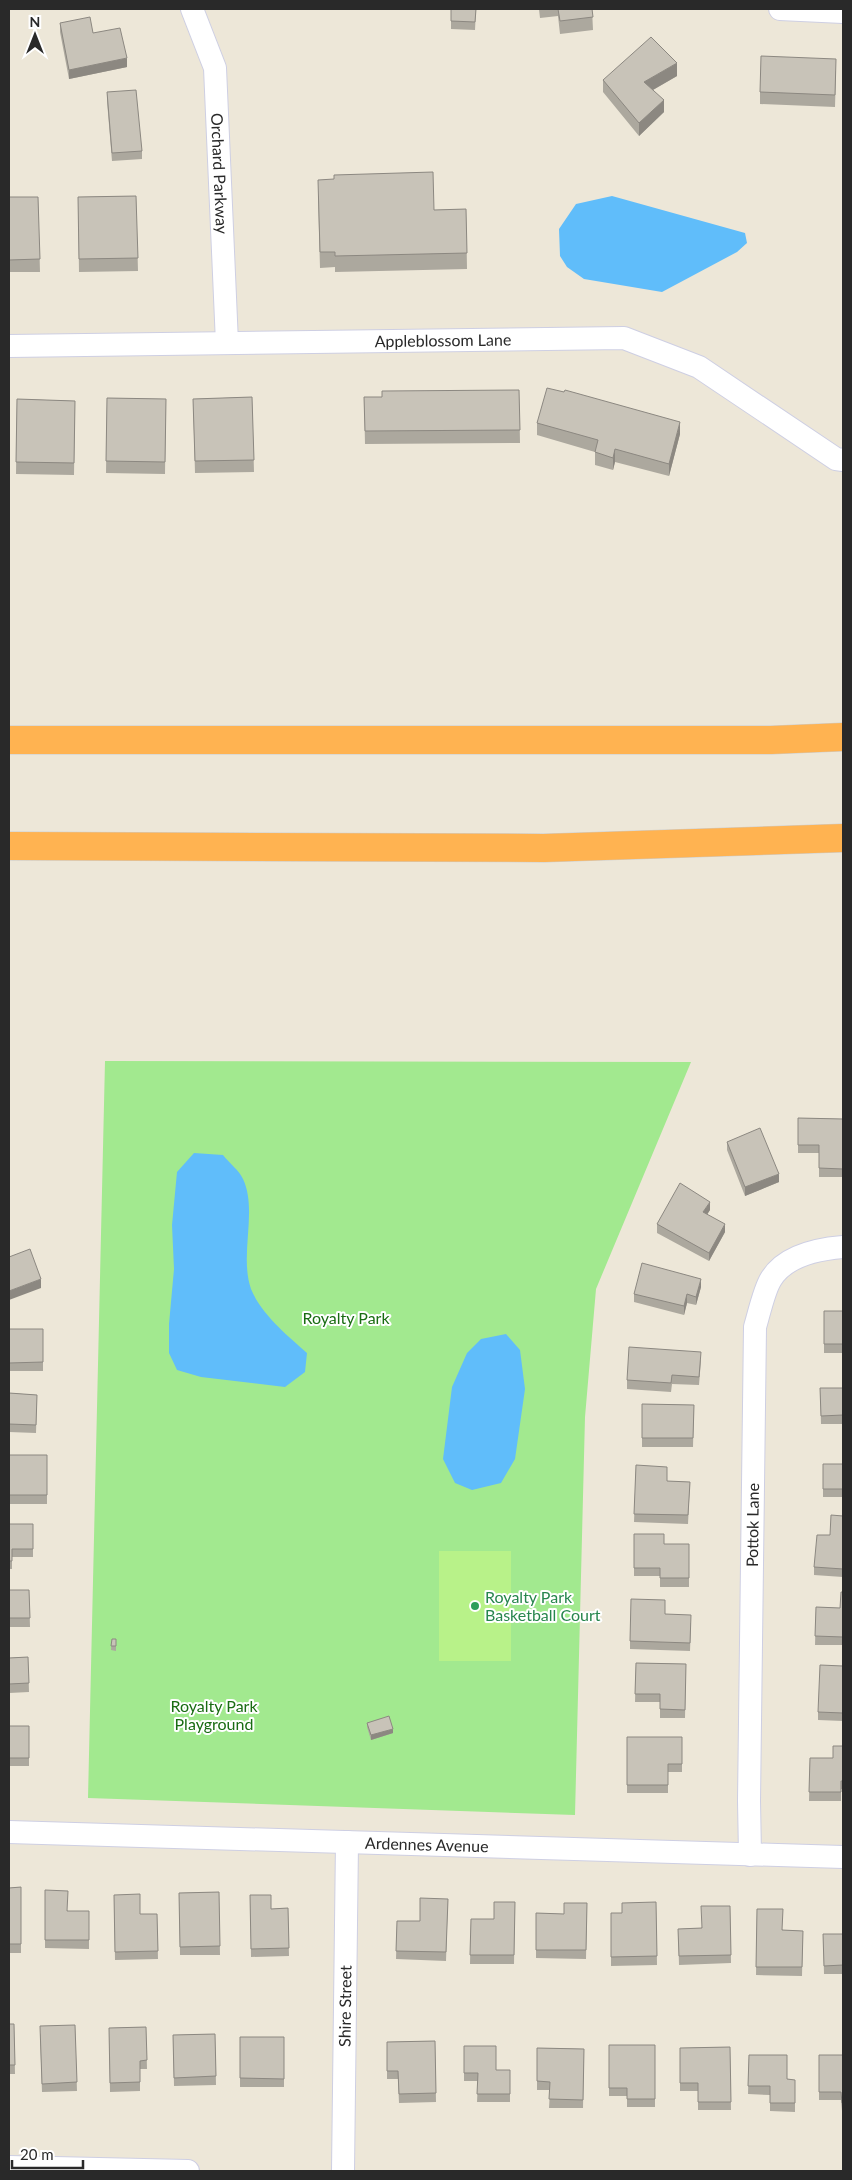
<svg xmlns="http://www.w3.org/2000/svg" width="852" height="2180" font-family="Lato,sans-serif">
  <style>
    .green { fill: #a2e98f }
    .pitch { fill: #b8f289 }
    .water { fill: #60bdfa }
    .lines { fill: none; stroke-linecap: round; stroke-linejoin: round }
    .minor-casing { stroke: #cecfe3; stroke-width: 24 }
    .motorway-casing { stroke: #ccc; stroke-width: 29 }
    .minor { stroke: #fff; stroke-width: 22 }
    .motorway { stroke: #ffb351; stroke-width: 28 }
    .wall { fill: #aca89e }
    .shaded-wall { fill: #8c8881 }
    .building { fill: #c8c3b8; stroke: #8c8881 }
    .leisure-dot { fill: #2e9e5b; stroke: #fff; stroke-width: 2 }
    .labels { text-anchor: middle; stroke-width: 4; stroke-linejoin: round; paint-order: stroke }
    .street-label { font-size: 16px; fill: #292929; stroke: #fff }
    .park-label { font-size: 16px; fill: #196c12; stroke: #fff }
    .leisure-label { font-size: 16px; fill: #27864d; stroke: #fff; text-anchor: start }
  </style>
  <rect width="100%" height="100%" fill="#ede7d8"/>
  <!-- green -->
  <path class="green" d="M105,1061L691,1062L596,1289L585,1417L575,1815L88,1798Z"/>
  <!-- pitch -->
  <path class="pitch" d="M439,1551H511V1661H439Z"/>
  <!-- water -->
  <path class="water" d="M612,196L745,233L747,243L737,252L662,292L584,279L567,267L560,256L559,229L576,204Z
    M194,1153L223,1155C229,1163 239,1170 243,1179C258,1211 239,1254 251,1289C261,1314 288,1336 307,1353L305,1372L285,1387L201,1377L177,1370L169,1353V1324L174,1269L172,1225L177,1172Z
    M506,1334L520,1350L525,1389L515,1459L501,1483L472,1490L455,1483L443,1459L452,1387L467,1353L481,1339Z"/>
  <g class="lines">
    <defs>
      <g id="minor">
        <path id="s1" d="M192,9L215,68L227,343"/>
        <path d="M780,9L843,12"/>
        <path id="s2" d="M9,346L624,338L699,367L836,459L843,460"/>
        <path id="s3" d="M9,1832L843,1857"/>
        <path id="s4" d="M750,1855L749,1801L755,1327C759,1314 764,1290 771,1279C785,1256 818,1249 843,1247"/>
        <path d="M9,2167L188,2171"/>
        <path id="s5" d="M343,2171L347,1842"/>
      </g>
      <path id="motorway" d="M9,740H771L843,737
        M9,846L544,848L843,838"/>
    </defs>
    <!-- minor casing -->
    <use href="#minor" class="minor-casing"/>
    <!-- motorway casing -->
    <use href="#motorway" class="motorway-casing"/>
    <!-- minor -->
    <use href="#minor" class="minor"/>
    <!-- motorway -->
    <use href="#motorway" class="motorway"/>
  </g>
  <!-- wall -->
  <path class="wall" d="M451,9H476L475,30L451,29Z
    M539,9H592L593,30L560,34L558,16L540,18Z
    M60,23L93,33L127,67L69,79L60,32Z
    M836,71L835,107L760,104V92Z
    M677,76L653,90L664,112L639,136L603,92V80Z
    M107,92L142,151V159L112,161L107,101Z
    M136,196L138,271L79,272L78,197Z
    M318,196L434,210L466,209L467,269L335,272V267L320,268Z
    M9,197H38L40,272H9Z
    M519,390L520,443L365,444L364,397H382Z
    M252,397L254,472L195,473L193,399Z
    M107,398L166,399L165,474L106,473Z
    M17,399L75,401L74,475L16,474Z
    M537,423L680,434L669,476L615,462L613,470L595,465V452L537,435Z
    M798,1118L843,1119V1177H819V1153H798Z
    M727,1142L779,1182L745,1196L727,1150Z
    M710,1210L707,1214L725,1232L709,1261L657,1233V1224Z
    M701,1287L696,1305L687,1303L684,1315L634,1302V1294Z
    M824,1311H843V1353H824Z
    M9,1329H43V1371H9Z
    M701,1360L699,1385L672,1384L671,1392L627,1389V1380Z
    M820,1388H843V1424H821Z
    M9,1393L37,1395L36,1433L9,1432Z
    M642,1404L694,1405L693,1447H642Z
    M9,1455H47V1504H9Z
    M823,1464H843V1497H823Z
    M636,1465L667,1481L690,1482L688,1524L634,1522Z
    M843,1516V1577L814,1575V1567L830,1535Z
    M9,1524H33V1557H12V1569H9Z
    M634,1534L664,1544H689V1587H660V1576H634Z
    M9,1590H29L30,1627H9Z
    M843,1592V1645H815L816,1607L840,1608Z
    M665,1614L691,1623L690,1651L630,1649V1641Z
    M112,1639H116V1651L111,1650Z
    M28,1657L29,1692L9,1693V1658Z
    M636,1663L686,1664L685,1718H660V1702H635Z
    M843,1666V1721L818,1720V1712Z
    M367,1723L393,1733L371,1740L367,1727Z
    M9,1726H29V1766H9Z
    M627,1737H682V1772H668V1793H627Z
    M843,1746V1789H841V1801H809L810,1758H833Z
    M21,1887V1953H9V1888Z
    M45,1890L68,1911H89V1949L45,1948Z
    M219,1892L220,1955H180L179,1893Z
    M114,1895L140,1914H157L158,1959L115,1960Z
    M250,1895L271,1909L288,1908L289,1956L251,1957Z
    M448,1899L446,1961L396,1959L397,1921H420Z
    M515,1902L514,1964H470L471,1919H494Z
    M656,1902L657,1965L611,1966V1913H622Z
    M587,1903L586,1959L536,1958V1913L564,1914Z
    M730,1906L731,1963L679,1965L678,1929L701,1928Z
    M757,1909L783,1930L803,1931L802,1976L756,1975Z
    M823,1934H843V1974H824Z
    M9,2024H14L15,2074H9Z
    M75,2025L77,2091L42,2092L40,2034Z
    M146,2027L147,2069H140V2091L110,2092L109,2028Z
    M215,2034L216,2085L174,2086L173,2035Z
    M240,2037H284V2087H240Z
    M435,2041L436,2102L399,2103L398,2079H387V2042Z
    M609,2045H655V2107H627V2096H609Z
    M464,2046L496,2070H510V2102H477L478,2081H464Z
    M730,2047L731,2110H698V2091H680V2048Z
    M537,2048L584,2049L583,2108H549L550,2090H537Z
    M749,2055L787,2079L795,2080V2112L770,2111V2095L748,2094Z
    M819,2055H843V2111H842L841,2100H819Z"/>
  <!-- shaded-wall -->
  <path class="shaded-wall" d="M127,58V67L69,79V70Z
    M677,63V76L644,95V82Z
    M664,100V112L639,136V123Z
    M680,422V434L669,476V464Z
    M615,449V462L613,470V458Z
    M779,1174V1182L745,1196V1187Z
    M710,1202V1210L703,1221V1212Z
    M725,1224V1232L709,1261V1253Z
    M41,1279V1288L9,1300V1291Z
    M701,1279V1287L696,1305V1297Z
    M687,1294V1303L684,1315V1306Z
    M393,1729V1733L371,1740V1735Z"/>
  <!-- building -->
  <path class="building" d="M451,9H476L475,22L451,21Z
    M558,9H592L593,17L560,21Z
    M90,17L93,33L120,28L127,58L69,70L60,23Z
    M651,37L677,63L644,82L664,100L639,123L603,80Z
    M761,56L836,59L835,95L760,92Z
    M136,90L142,151L112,153L107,92Z
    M433,172L434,210L466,209L467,253L335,256V252H320L318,180L334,179V175Z
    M136,196L138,258L79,259L78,197Z
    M9,197H38L40,259L9,260Z
    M547,388L564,392L565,390L680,422L669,464L615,449L613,458L595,452L598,440L537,423Z
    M519,390L520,430L365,431L364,397H382V391Z
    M252,397L254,460L195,461L193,399Z
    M107,398L166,399L165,462L106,461Z
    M17,399L75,401L74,463L16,462Z
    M798,1118L843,1119V1169L819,1168V1145H798Z
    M760,1128L779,1174L745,1187L727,1142Z
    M680,1183L710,1202L703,1212L725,1224L709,1253L657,1224Z
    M30,1249L41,1279L9,1291V1257Z
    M642,1263L701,1279L696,1297L687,1294L684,1306L634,1294Z
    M824,1311H843V1344H824Z
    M9,1329H43V1362L9,1363Z
    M629,1347L701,1352L699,1377L672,1375L671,1383L627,1380Z
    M820,1388H843V1415L821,1416Z
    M9,1393L37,1395L36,1425L9,1424Z
    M642,1404L694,1405L693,1438H642Z
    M9,1455H47V1495H9Z
    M823,1464H843V1489H823Z
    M636,1465L667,1467V1481L690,1482L688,1515L634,1514Z
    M831,1515L843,1516V1569L814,1567L817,1535H830Z
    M9,1524H33V1549H12V1561H9Z
    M634,1534H664V1544H689V1578H660V1568H634Z
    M9,1590H29L30,1618H9Z
    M841,1592H843V1637L815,1636L816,1607L840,1608Z
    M631,1599L665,1600V1614L691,1615L690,1643L630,1641Z
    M112,1639H116V1646H111Z
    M28,1657L29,1683L9,1684V1658Z
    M636,1663L686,1664L685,1710L660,1709V1694H635Z
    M820,1665L843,1666V1713L818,1712Z
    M389,1716L393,1729L371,1735L367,1723Z
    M9,1726H29V1758H9Z
    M627,1737H682V1764H668V1785H627Z
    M833,1746H843V1781H841V1792H809L810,1758H833Z
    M21,1887V1944H9V1888Z
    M45,1890L68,1891L67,1911H89V1940H45Z
    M219,1892L220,1946L180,1947L179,1893Z
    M140,1894V1914H157L158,1951L115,1952L114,1895Z
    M250,1895H271V1909L288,1908L289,1948L251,1949Z
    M420,1898L448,1899L446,1952L396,1951L397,1921H420Z
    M494,1902H515L514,1955H470L471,1919H494Z
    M656,1902L657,1956L611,1957V1913H622V1903Z
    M564,1903H587L586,1950H536V1913L564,1914Z
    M701,1906H730L731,1955L679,1956L678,1929L702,1928Z
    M757,1909H783L782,1930L803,1931L802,1967H756Z
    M823,1934H843V1965L824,1966Z
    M9,2024H14L15,2065H9Z
    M75,2025L77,2082L42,2084L40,2026Z
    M146,2027L147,2060L140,2061V2082L110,2083L109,2028Z
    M215,2034L216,2076L174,2078L173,2035Z
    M240,2037H284V2079L240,2078Z
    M435,2041L436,2093L399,2094L398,2071H387V2042Z
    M609,2045H655V2099H627V2088H609Z
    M464,2046H496V2070H510V2094H477L478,2073H464Z
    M730,2047L731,2102H698V2083H680V2048Z
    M537,2048L584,2049L583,2100L549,2099L550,2082L537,2081Z
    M749,2055H787V2079L795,2080V2103H770V2086H748Z
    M819,2055H843V2103H842L841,2092H819Z"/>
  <!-- markers -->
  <circle class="leisure-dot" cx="475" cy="1606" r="5"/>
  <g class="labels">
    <!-- street labels -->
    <g class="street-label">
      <text dy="6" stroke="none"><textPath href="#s1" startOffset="169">Orchard Parkway</textPath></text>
      <text dy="6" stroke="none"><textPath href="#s2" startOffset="434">Appleblossom Lane</textPath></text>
      <text dy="6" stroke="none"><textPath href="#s4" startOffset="330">Pottok Lane</textPath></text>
      <text dy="6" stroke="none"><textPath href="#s3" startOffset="418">Ardennes Avenue</textPath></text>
      <text dy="6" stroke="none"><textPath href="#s5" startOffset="165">Shire Street</textPath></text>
    </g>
    <!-- park labels -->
    <g class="park-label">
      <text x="346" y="1324">Royalty Park</text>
      <text x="214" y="1712">Royalty Park<tspan x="214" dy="18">Playground</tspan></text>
    </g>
    <!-- leisure labels -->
    <g class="leisure-label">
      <text x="485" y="1603">Royalty Park<tspan x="485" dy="18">Basketball Court</tspan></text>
    </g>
  </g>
  <!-- border -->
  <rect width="852" height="2180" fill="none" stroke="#292929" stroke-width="20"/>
  <!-- north arrow -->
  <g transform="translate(35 35)" stroke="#ffffff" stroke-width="4" paint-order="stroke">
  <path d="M0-4L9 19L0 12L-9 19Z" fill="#292929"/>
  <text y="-8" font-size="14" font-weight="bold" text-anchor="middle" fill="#292929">N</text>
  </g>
  <!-- scale -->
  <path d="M12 2160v8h71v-8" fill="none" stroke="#292929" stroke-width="2.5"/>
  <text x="20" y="2160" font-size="15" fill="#292929" stroke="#ffffff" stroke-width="4" paint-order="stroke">20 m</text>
</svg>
